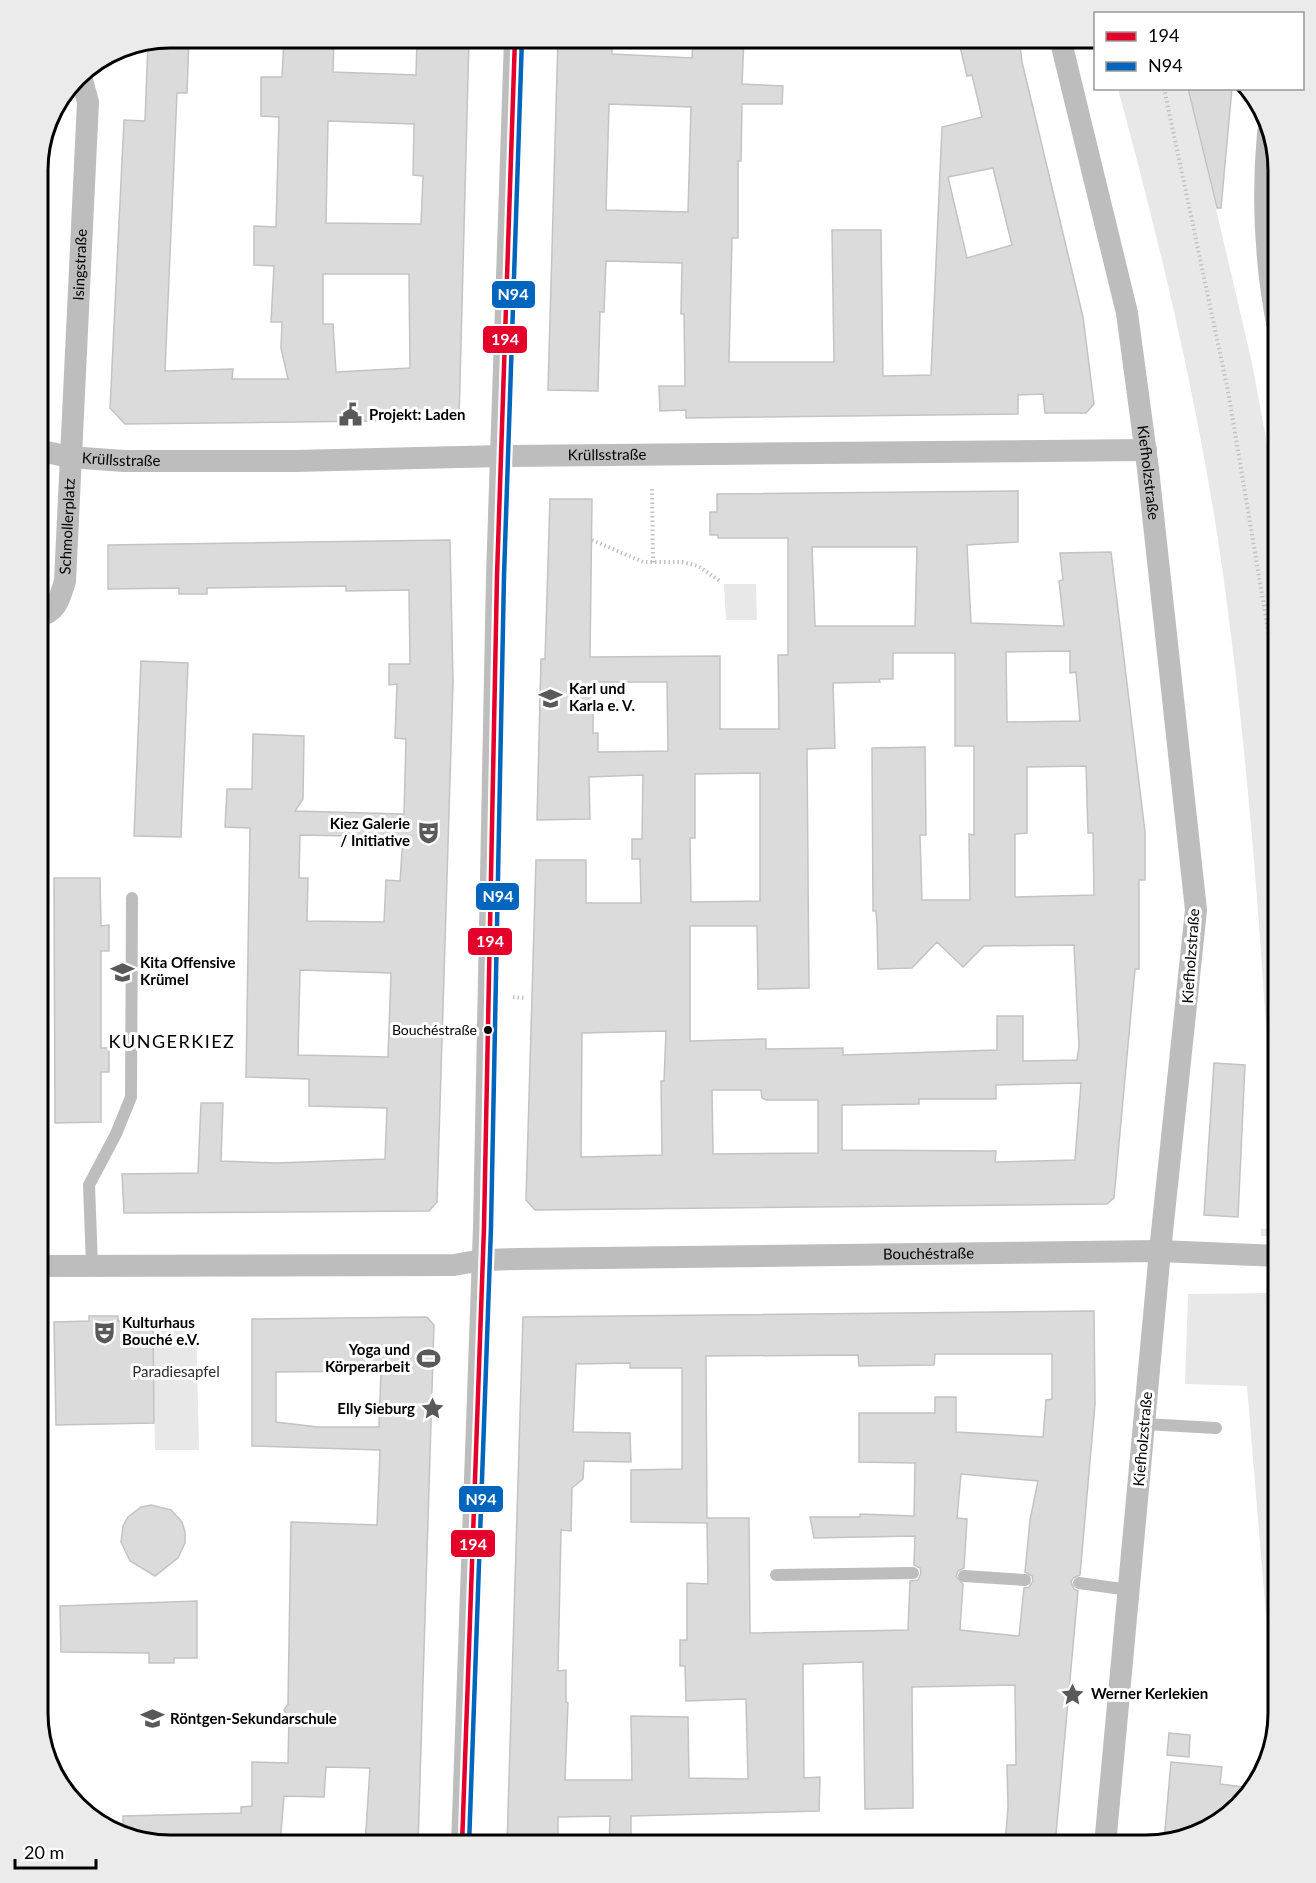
<svg xmlns="http://www.w3.org/2000/svg" width="1316" height="1883" font-family="Lato,sans-serif">
  <style>
    .green { fill: #e8e8e8 }
    .building { fill: #dbdbdb; stroke: #c3c3c3; stroke-width: 1.5; fill-rule: evenodd }
    .lines { fill: none; stroke-linecap: round; stroke-linejoin: round }
    .path { stroke: #c2c2c2; stroke-width: 4; stroke-dasharray: 1.5 3; stroke-linecap: butt }
    .lane { stroke: #bdbdbd; stroke-width: 12 }
    .street { stroke: #bdbdbd; stroke-width: 22 }
    .bus-1-casing { stroke: #fff; stroke-width: 9 }
    .bus-2-casing { stroke: #fff; stroke-width: 9 }
    .bus-1 { stroke: #e4002b; stroke-width: 4.5 }
    .bus-2 { stroke: #0065bd; stroke-width: 4.5 }
    .bus-dot { fill: #000; stroke: #fff; stroke-width: 2 }
    .labels { text-anchor: middle; stroke-width: 6; stroke-linejoin: round; paint-order: stroke }
    .bus-label { font-size: 14px; fill: #000; stroke: #fff; text-anchor: end }
    .street-label { font-size: 15px; fill: #000; stroke: #fff }
    .poi-label { font-size: 15px; font-weight: bold; fill: #000; stroke: #fff; text-anchor: start }
    .park-label { font-size: 15px; fill: #2c2c2c; stroke: #fff }
    .quarter-label { font-size: 18px; letter-spacing: 1.5px; fill: #000; stroke: #fff }
    .rim { fill: none; stroke: #000; stroke-width: 3 }
    .line-badge { stroke: #fff; stroke-width: 2 }
    .badge-label { font-size: 16px; text-anchor: middle; font-weight: bold; fill: #fff }
  </style>
  <rect width="100%" height="100%" fill="#fff"/>
  <!-- green -->
  <path class="green" d="M1118,89H1188L1252,363L1278,504V1203L1276,1201C1265,994 1252,786 1224,581C1201,414 1162,251 1118,89Z
    M38,480L48,483L44,576L38,589Z
    M724,584H756L757,620H726Z
    M1278,1228V1236H1261V1229Z
    M1278,1293V1713L1275,1725L1247,1386L1185,1384L1188,1294Z
    M153,1320H196L199,1450H155Z"/>
  <!-- building -->
  <path class="building" d="M170,38H189L187,93H177L165,371L233,369L232,379H288L281,348L282,322H271L274,266L254,265V226L276,227L279,117L261,116V77H282L284,38H334L333,72L416,75L417,38H469L459,420L125,424L110,408L124,120L145,121L148,42ZM328,121L414,124L413,175L423,176L421,224L326,223ZM323,274H409L410,368L336,372L333,324H323Z
    M558,38H612V54L692,58L693,38H744L742,84L783,86L782,104H742L741,161H738V238H732L729,362H834L832,230H881L883,376L931,375L942,127L982,117L972,75L967,76L958,38H1019L1022,62L1083,317L1094,404L1086,413H1045L1043,394L1018,395V414L686,418V410L660,411L659,386H685L684,314H681L682,263L606,261L604,312H600L598,391L548,390ZM609,104L691,107L688,212L606,210ZM993,168L1012,245L967,258L948,177Z
    M1188,88H1232L1221,208H1217Z
    M1018,491V542L967,545L971,623L1064,626L1059,581L1063,580L1060,553L1111,552L1145,832V880H1139V969H1135L1114,1198L1107,1204L535,1210L526,1200L536,860H586V903H641L640,859H632V839H642L643,775L589,777L590,819L537,820L541,659H545L550,499H592L590,657L720,656V729H779L778,655H788V538H718V535H710V512H717V494ZM812,547H917L915,626H815ZM1070,651V673L1076,672L1080,721L1007,722L1006,652ZM893,653H955V746H974V835L969,834L970,900H922L920,835H926L925,747L872,748L873,911H876L877,924L878,969L912,968L937,942L963,967L984,946L1074,945L1079,1046L1077,1060L1023,1061V1016H997V1050L843,1055V1048L766,1049V1039L690,1041V926H757L758,989L809,988L807,749L835,748L833,683L880,682L879,679H893ZM593,682H667L668,751L598,752V733H593ZM1086,766L1088,833H1093L1094,895L1015,897V834L1027,833V767ZM760,773V901L691,902L690,838H695V774ZM666,1031L664,1081H661L662,1155L581,1157L582,1033ZM1081,1083L1075,1160L995,1162L996,1151L842,1150V1105L919,1104V1099H996V1085ZM712,1090H761L762,1098L766,1100H818V1153L713,1154Z
    M450,540L453,682L437,1202L429,1211L124,1213L122,1174L198,1173L201,1103H223L221,1161L276,1163L385,1159L387,1108L309,1106V1079L246,1077L250,828L225,827L227,789H252L253,734L304,736L303,799L295,811L404,814L406,739L395,738L397,684L389,685V664H410L409,590L346,591V586L207,588V594H179V588L108,589V545ZM300,835L403,837L400,881L386,880L384,922L307,921L308,878H299ZM300,970L391,973L388,1057L298,1055Z
    M141,661L188,663L181,837L134,836Z
    M54,878H100L101,926L109,925V951H101V1048H109V1072H101V1122L55,1123Z
    M1214,1063L1245,1065L1238,1217L1204,1215Z
    M1094,1311L1095,1404L1080,1575L1073,1578L1071,1582L1074,1589L1078,1591L1055,1845H1005L1008,1807L1007,1765H1016L1015,1685L912,1687L913,1808L865,1809L863,1662L803,1664L804,1778L820,1777L819,1811L631,1816V1845H609L610,1816L558,1817V1845H507L523,1317ZM935,1354H1052V1399L1046,1400L1043,1437L956,1432V1397H935V1413H859V1462L915,1463L914,1516L860,1514V1517H810L814,1538L915,1536L914,1565L920,1568L921,1573L918,1580L910,1581L908,1630L750,1633L749,1518H707L706,1356L858,1355L859,1366L934,1365ZM630,1363V1368H682V1469L631,1470V1522L707,1523L708,1584L687,1583V1640H680V1666H685L686,1701L746,1699L748,1779L689,1778L688,1717L631,1716L632,1780H565L568,1703L566,1702V1670L558,1671L561,1530L571,1531L572,1488L583,1479L584,1461L631,1462L630,1433L573,1432L576,1364ZM961,1474L1038,1481L1030,1520L1025,1572L1032,1576L1033,1581L1029,1587L1024,1588L1019,1636L960,1630L963,1584L956,1576L958,1571L964,1568L967,1519L957,1518Z
    M89,1316H118V1321L153,1320L154,1423L56,1425L54,1322L89,1321Z
    M427,1317L434,1325L418,1845H365L370,1768L326,1767L324,1797L284,1796L280,1845H162L123,1834V1816L241,1813V1807L252,1806V1762L288,1763L289,1717L284,1710L288,1704L291,1522L377,1525L380,1450L252,1446V1319ZM381,1371L379,1427H318L276,1422V1372Z
    M151,1505L171,1510L182,1522L185,1532V1543L178,1558L155,1576L130,1561L121,1542L123,1526L128,1517L141,1507Z
    M197,1601V1658H174V1663H149V1653L61,1652L60,1606Z
    M1169,1733L1190,1735L1189,1757L1167,1755Z
    M1171,1762L1222,1767L1220,1784L1252,1788L1213,1828L1164,1841Z"/>
  <g class="lines">
    <!-- path -->
    <path class="path" d="M1164,88L1228,391L1278,690
      M652,489L653,563
      M592,540L643,562H682L698,566L720,581
      M513,997L525,998
      M450,1029H463
      M1268,1288L1271,1334L1278,1341
      M1275,1338L1278,1368"/>
    <!-- lane -->
    <path class="lane" d="M92,1266L89,1185L116,1134L131,1097L132,898
      M1144,1424L1216,1428
      M776,1575L913,1573
      M964,1576L1025,1580
      M1079,1583L1129,1590"/>
    <!-- street -->
    <g class="street">
      <path id="s1" d="M1060,38L1127,313L1148,469L1196,910L1160,1251L1105,1845"/>
      <path d="M1268,133C1262,199 1265,262 1278,328"/>
      <path id="s2" d="M38,450L69,457L124,461H295L501,456L1146,450"/>
      <path id="s3" d="M38,616C57,613 60,597 65,581L88,102L80,73"/>
      <path id="s4" d="M38,1266L454,1265L482,1260L518,1259L1160,1251L1278,1256"/>
      <path d="M462,1845L484,1227L497,576L515,38"/>
    </g>
    <defs>
      <path id="bus-1" d="M462,1845L484,1227L497,576L515,38"/>
      <path id="bus-2" d="M469,1845L491,1227L504,576L522,38"/>
    </defs>
    <!-- bus-1 casing -->
    <use href="#bus-1" class="bus-1-casing"/>
    <!-- bus-2 casing -->
    <use href="#bus-2" class="bus-2-casing"/>
    <!-- bus-1 -->
    <use href="#bus-1" class="bus-1"/>
    <!-- bus-2 -->
    <use href="#bus-2" class="bus-2"/>
  </g>
  <!-- icons -->
  <defs>
    <symbol id="civic-bare" viewBox="-9 -9 18 18"><path d="M-.6-6.5H3V-4.5H.6V-3L4-1V1h2V6H-6V1h2V-1L-.6-3ZM-1.2 2.5V6h2.4V2.5Z" fill="#595959" stroke="#fff" stroke-width="2.5" paint-order="stroke"/></symbol>
    <symbol id="school-bare" viewBox="-9 -9 18 18"><path d="M0-5L7-2L0 1L-7-2ZM-4 1L0 2.5L4 1V4Q0 6-4 4Z" fill="#595959" stroke="#fff" stroke-width="2.5" paint-order="stroke"/></symbol>
    <symbol id="theatre-bare" viewBox="-9 -9 18 18"><path d="M-5-5.5Q0-4 5-5.5V0Q5 5 0 6Q-5 5-5 0ZM-3.3-2.5H-1v1.5H-3.3ZM1-2.5H3.3v1.5H1ZM-2.8 1Q0 5.5 2.8 1Z" fill="#595959" stroke="#fff" stroke-width="2.5" paint-order="stroke"/></symbol>
    <symbol id="stadium-bare" viewBox="-9 -9 18 18"><path d="M0-5a6.5 5 0 1 0 0 10a6.5 5 0 1 0 0-10ZM-3.5-1.8h7v3.6h-7Z" fill="#595959" stroke="#fff" stroke-width="2.5" paint-order="stroke"/></symbol>
    <symbol id="sight-bare" viewBox="-9 -9 18 18"><path d="M0-6L1.8-2.2L6-1.7L2.9 1.2L3.7 5.4L0 3.3L-3.7 5.4L-2.9 1.2L-6-1.7L-1.8-2.2Z" fill="#595959" stroke="#fff" stroke-width="2.5" paint-order="stroke"/></symbol>
  </defs>
  <g fill-rule="evenodd">
    <use href="#civic-bare" x="334" y="398" width="33" height="33"/>
    <use href="#school-bare" x="534" y="682" width="33" height="33"/>
    <use href="#theatre-bare" x="412" y="816" width="33" height="33"/>
    <use href="#school-bare" x="106" y="956" width="33" height="33"/>
    <use href="#theatre-bare" x="88" y="1316" width="33" height="33"/>
    <use href="#stadium-bare" x="412" y="1342" width="33" height="33"/>
    <use href="#sight-bare" x="416" y="1392" width="33" height="33"/>
    <use href="#sight-bare" x="1056" y="1678" width="33" height="33"/>
    <use href="#school-bare" x="136" y="1702" width="33" height="33"/>
  </g>
  <!-- markers -->
  <circle class="bus-dot" cx="488" cy="1030" r="5"/>
  <g class="labels">
    <!-- bus labels -->
    <g class="bus-label">
      <text x="477" y="1035">Bouchéstraße</text>
    </g>
    <!-- street labels -->
    <g class="street-label">
      <text dy="5" stroke="none"><textPath href="#s3" startOffset="364">Isingstraße</textPath></text>
      <text dy="5" stroke="none"><textPath href="#s2" startOffset="570">Krüllsstraße</textPath></text>
      <text dy="5" stroke="none"><textPath href="#s2" startOffset="84">Krüllsstraße</textPath></text>
      <text dy="5" stroke="none"><textPath href="#s1" startOffset="444">Kiefholzstraße</textPath></text>
      <text dy="5" stroke="none"><textPath href="#s3" startOffset="102">Schmollerplatz</textPath></text>
      <text transform="translate(1191 956) rotate(-86)" y="5">Kiefholzstraße</text>
      <text dy="5" stroke="none"><textPath href="#s4" startOffset="891">Bouchéstraße</textPath></text>
      <text transform="translate(1143 1439) rotate(-85)" y="5">Kiefholzstraße</text>
    </g>
    <!-- poi labels -->
    <g class="poi-label">
      <text x="369" y="420">Projekt: Laden</text>
      <text x="569" y="694">Karl und<tspan x="569" dy="17">Karla e. V.</tspan></text>
      <text x="410" y="829" text-anchor="end">Kiez Galerie<tspan x="410" dy="17">/ Initiative</tspan></text>
      <text x="140" y="968">Kita Offensive<tspan x="140" dy="17">Krümel</tspan></text>
      <text x="122" y="1328">Kulturhaus<tspan x="122" dy="17">Bouché e.V.</tspan></text>
      <text x="410" y="1355" text-anchor="end">Yoga und<tspan x="410" dy="17">Körperarbeit</tspan></text>
      <text x="415" y="1414" text-anchor="end">Elly Sieburg</text>
      <text x="1091" y="1699">Werner Kerlekien</text>
      <text x="170" y="1724">Röntgen-Sekundarschule</text>
    </g>
    <!-- park labels -->
    <g class="park-label">
      <text x="176" y="1377">Paradiesapfel</text>
    </g>
    <!-- quarter labels -->
    <g class="quarter-label">
      <text x="172" y="1048">KUNGERKIEZ</text>
    </g>
  </g>
  <!-- crop -->
  <path d="M0 0H1316V1883H0ZM170 48H1146A122 122 0 0 1 1268 170V1713A122 122 0 0 1 1146 1835H170A122 122 0 0 1 48 1713V170A122 122 0 0 1 170 48Z" fill="#ebebeb" fill-rule="evenodd"/>
  <path class="rim" d="M170 48H1146A122 122 0 0 1 1268 170V1713A122 122 0 0 1 1146 1835H170A122 122 0 0 1 48 1713V170A122 122 0 0 1 170 48Z"/>
  <g class="line-badge">
    <rect x="491" y="280" width="45" height="29" rx="6" fill="#0065bd"/>
    <rect x="482" y="325" width="46" height="29" rx="6" fill="#e4002b"/>
    <rect x="475" y="882" width="45" height="29" rx="6" fill="#0065bd"/>
    <rect x="467" y="927" width="46" height="29" rx="6" fill="#e4002b"/>
    <rect x="458" y="1485" width="46" height="28" rx="6" fill="#0065bd"/>
    <rect x="450" y="1529" width="46" height="29" rx="6" fill="#e4002b"/>
  </g>
  <g class="badge-label">
    <text x="513" y="300">N94</text>
    <text x="505" y="345">194</text>
    <text x="498" y="902">N94</text>
    <text x="490" y="947">194</text>
    <text x="481" y="1505">N94</text>
    <text x="473" y="1550">194</text>
  </g>
  <!-- legend -->
  <rect x="1094" y="12" width="210" height="78" fill="#ffffff" stroke="#999999" stroke-width="1.5"/>
  <rect x="1106" y="32" width="30" height="9" fill="#e4002b" stroke="#999999" stroke-width="1.5"/>
  <text x="1148" y="42" font-size="18" fill="#000000">194</text>
  <rect x="1106" y="62" width="30" height="9" fill="#0065bd" stroke="#999999" stroke-width="1.5"/>
  <text x="1148" y="72" font-size="18" fill="#000000">N94</text>
  <!-- scale -->
  <path d="M15 1859v9h81v-9" fill="none" stroke="#000000" stroke-width="3"/>
  <text x="24" y="1859" font-size="18" fill="#000000" stroke="#ffffff" stroke-width="4.5" paint-order="stroke">20 m</text>
</svg>
